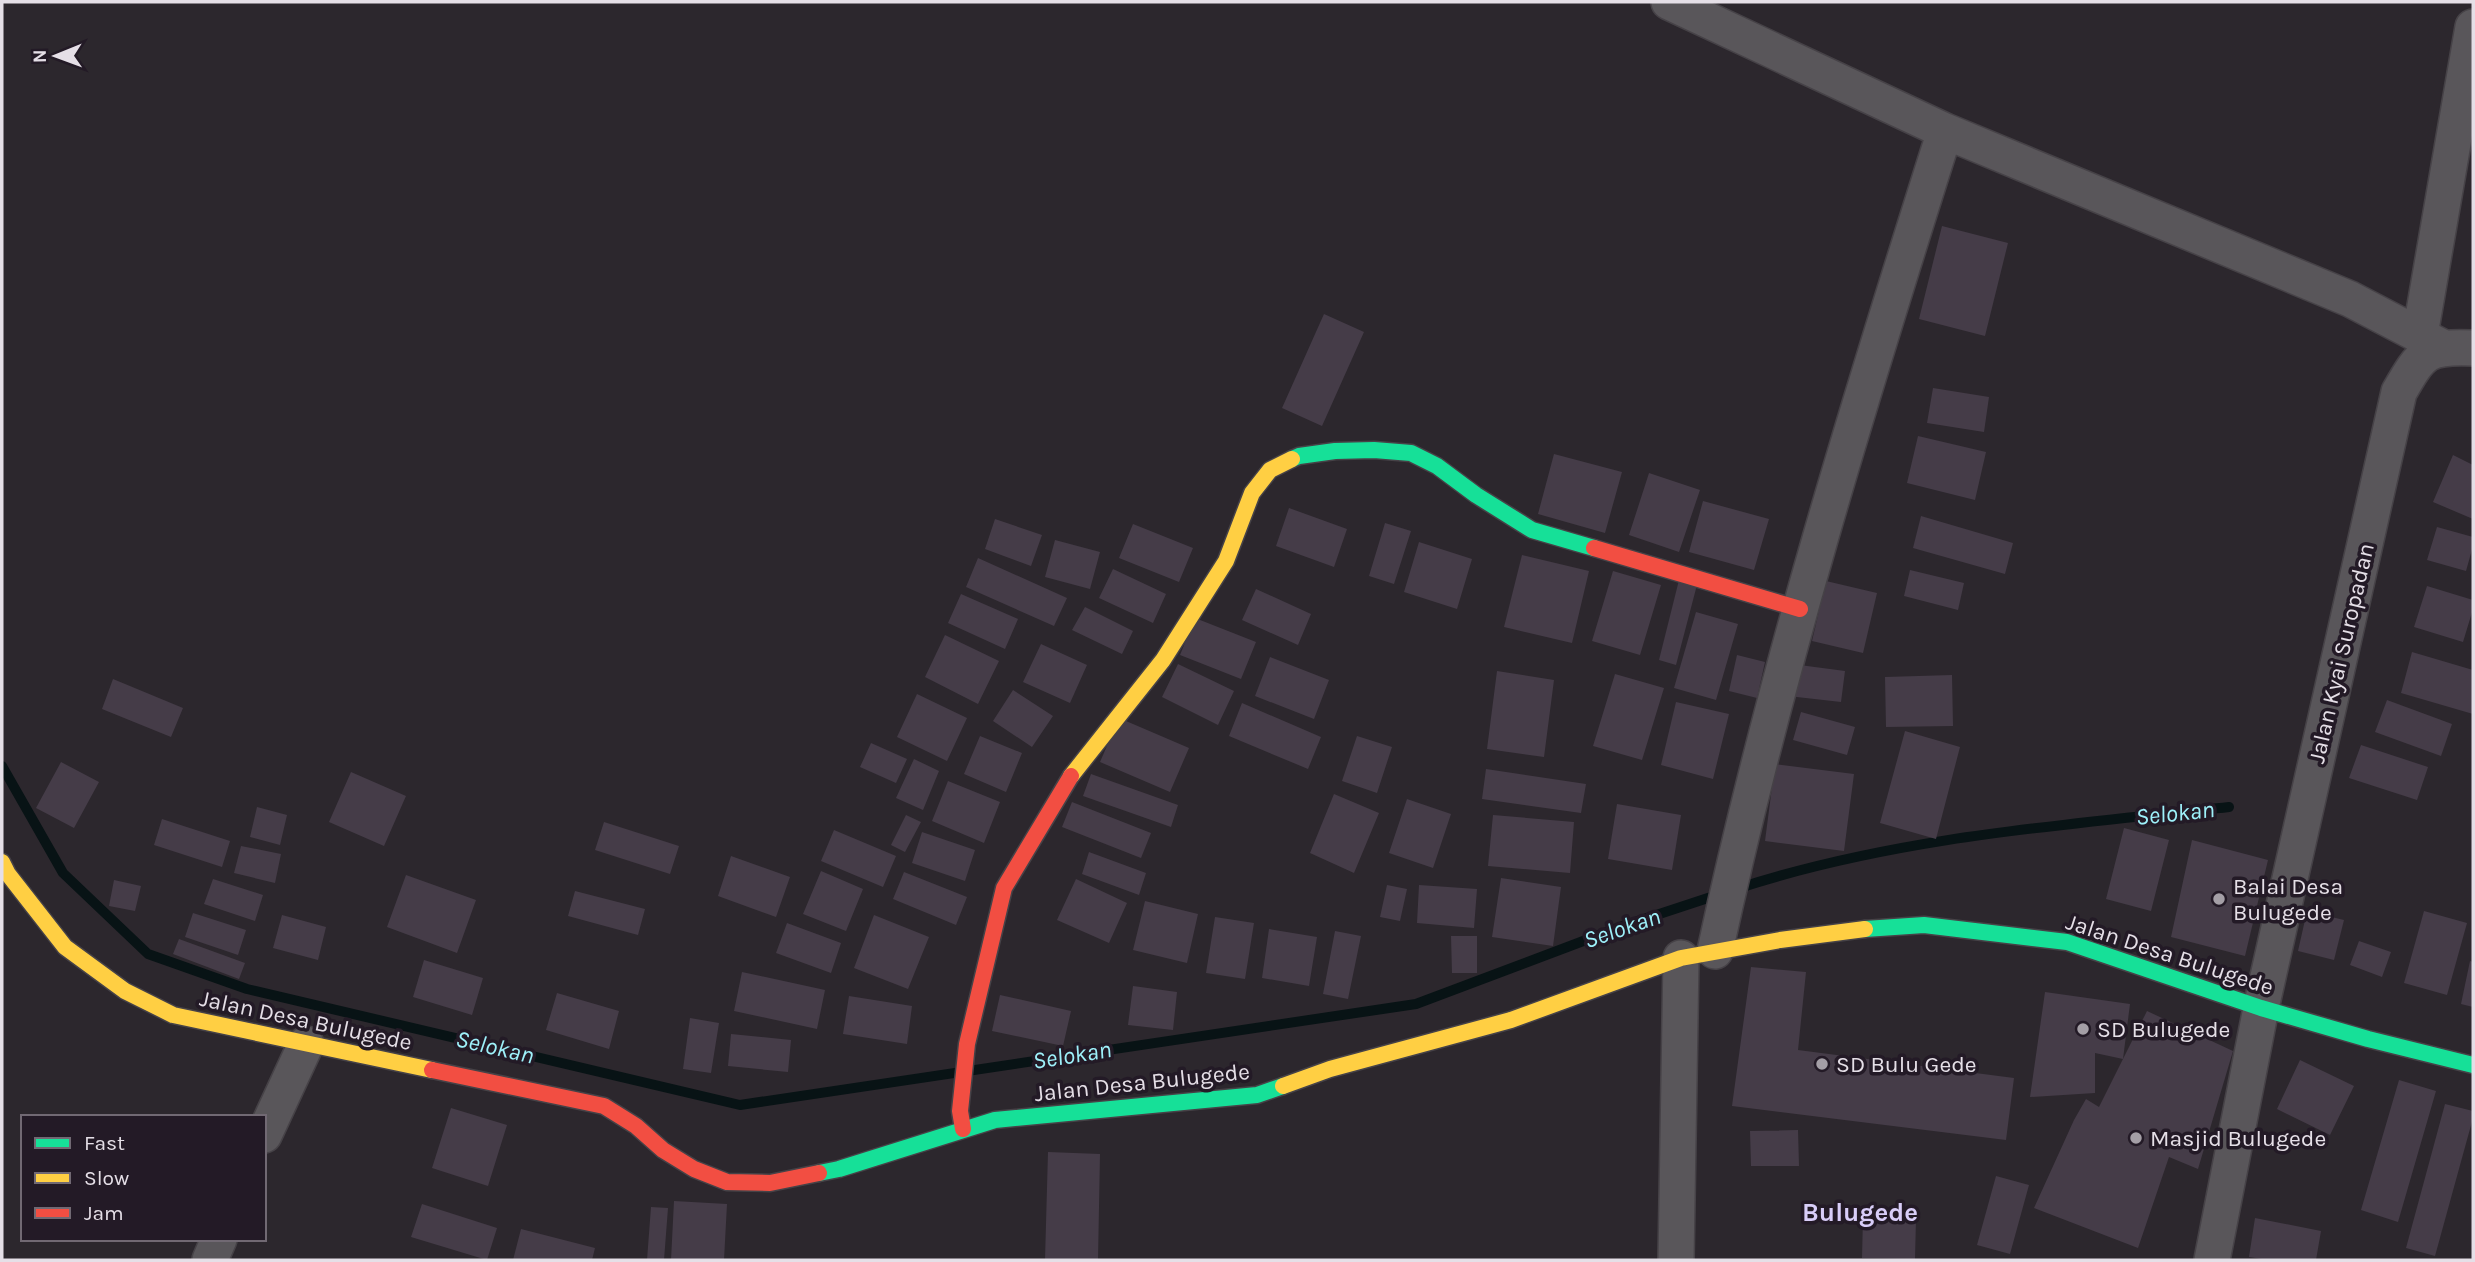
<svg xmlns="http://www.w3.org/2000/svg" width="2475" height="1262" font-family="Karla,sans-serif">
  <style>
    .lines { fill: none; stroke-linecap: round; stroke-linejoin: round }
    .stream { stroke: #081315; stroke-width: 10 }
    .building { fill: #453c48 }
    .street-casing { stroke: #464247; stroke-width: 38 }
    .fast-casing { stroke: #464247; stroke-width: 19 }
    .slow-casing { stroke: #464247; stroke-width: 19 }
    .jam-casing { stroke: #464247; stroke-width: 19 }
    .street { stroke: #59565a; stroke-width: 35 }
    .fast { stroke: #16e098; stroke-width: 16 }
    .slow { stroke: #ffcf43; stroke-width: 16 }
    .jam { stroke: #f24e42; stroke-width: 16 }
    .poi-dot { fill: #a49fa6; stroke: #231a26; stroke-width: 2.5 }
    .labels { text-anchor: middle; stroke-width: 7; stroke-linejoin: round; paint-order: stroke }
    .street-label { font-size: 23px; fill: #e5dfe7; stroke: #231a26 }
    .poi-label { font-size: 23px; fill: #e5dfe7; stroke: #231a26; text-anchor: start }
    .water-label { font-size: 24px; font-style: italic; fill: #9ef1fa; stroke: #231a26 }
    .quarter-label { font-size: 26px; font-weight: bold; fill: #d8cdf8; stroke: #231a26 }
  </style>
  <rect width="100%" height="100%" fill="#2c272d"/>
  <g class="lines">
    <!-- stream -->
    <path class="stream" d="M2,766L63,873L148,954L247,989L740,1105L1416,1004L1623,926L1720,894
      M1736,889C1895,837 2063,825 2229,807"/>
  </g>
  <!-- building -->
  <path class="building" d="M1942,226L2008,243L1985,336L1919,319Z
    M1324,314L1364,332L1322,426L1282,408Z
    M1933,388L1989,397L1984,432L1927,423Z
    M1918,436L1986,452L1975,500L1907,483Z
    M1554,454L1622,472L1605,533L1538,514Z
    M2453,455L2473,465V519L2433,502Z
    M1649,473L1700,490L1679,552L1629,535Z
    M1703,501L1769,519L1754,570L1689,552Z
    M1289,508L1347,529L1334,567L1276,546Z
    M1921,516L2013,543L2005,574L1913,548Z
    M995,519L1042,535L1031,566L985,549Z
    M1385,523L1411,531L1394,584L1369,576Z
    M1133,524L1193,548L1179,582L1119,558Z
    M2437,527L2473,537V546L2466,571L2427,560Z
    M1055,540L1100,552L1090,589L1045,577Z
    M1419,542L1472,559L1457,609L1404,592Z
    M1522,555L1589,571L1572,643L1504,627Z
    M978,558L1067,598L1054,626L966,587Z
    M1113,569L1166,594L1153,623L1099,598Z
    M1910,570L1964,583L1958,610L1904,596Z
    M1613,571L1661,585L1640,655L1592,641Z
    M1680,576L1698,581L1676,665L1659,660Z
    M1826,581L1877,593L1863,653L1812,641Z
    M2427,586L2473,600V609L2463,642L2414,627Z
    M1256,589L1311,614L1298,645L1242,620Z
    M961,594L1018,619L1005,649L948,623Z
    M1085,607L1133,631L1122,654L1072,630Z
    M1696,612L1738,624L1716,700L1674,688Z
    M1195,618L1256,642L1241,679L1180,655Z
    M945,635L999,661L978,704L925,677Z
    M1041,644L1087,665L1070,703L1023,682Z
    M2412,652L2473,670V714L2401,693Z
    M1737,655L1765,662L1757,698L1729,691Z
    M1270,657L1329,680L1314,719L1255,696Z
    M1178,664L1234,691L1218,725L1162,697Z
    M1792,664L1845,671L1841,702L1788,696Z
    M1497,671L1554,680L1544,757L1487,749Z
    M1615,674L1664,688L1642,760L1593,746Z
    M1952,675L1953,726L1886,727L1885,677Z
    M113,679L183,708L171,737L102,709Z
    M1013,690L1053,716L1032,747L993,721Z
    M917,694L967,718L947,761L897,737Z
    M2387,700L2452,724L2441,756L2375,732Z
    M1676,702L1729,714L1713,779L1661,765Z
    M1242,703L1321,737L1308,769L1229,736Z
    M1801,712L1855,727L1847,755L1793,740Z
    M1119,718L1189,748L1170,792L1100,762Z
    M1905,731L1960,747L1936,839L1880,823Z
    M980,736L1022,753L1006,792L964,774Z
    M1357,736L1392,747L1377,793L1342,781Z
    M871,743L907,759L896,783L860,767Z
    M2361,745L2428,767L2417,800L2349,778Z
    M914,759L939,771L923,810L896,798Z
    M61,762L99,782L74,828L36,808Z
    M1775,764L1854,774L1844,851L1765,841Z
    M1486,769L1586,784L1581,813L1482,799Z
    M351,772L406,796L384,846L329,822Z
    M1091,774L1178,805L1171,827L1083,796Z
    M948,781L1000,802L984,843L932,821Z
    M1334,794L1379,813L1354,873L1310,853Z
    M1407,799L1451,814L1433,868L1389,853Z
    M1072,802L1151,833L1141,858L1062,827Z
    M1617,804L1681,815L1672,870L1608,859Z
    M257,807L287,815L280,845L250,837Z
    M906,815L921,822L905,852L891,845Z
    M1493,815L1574,822L1570,873L1488,866Z
    M162,819L230,841L222,867L154,845Z
    M604,822L679,846L670,874L595,850Z
    M2124,828L2169,840L2151,911L2106,899Z
    M834,830L896,856L883,887L821,861Z
    M922,832L975,850L965,881L912,863Z
    M2192,840L2268,860L2245,956L2171,937Z
    M241,846L281,854L275,883L234,873Z
    M1089,852L1146,873L1139,895L1082,874Z
    M731,856L790,877L776,917L718,896Z
    M821,871L863,889L846,931L803,914Z
    M904,872L967,897L956,925L893,899Z
    M406,875L476,900L457,953L387,927Z
    M1501,878L1561,887L1553,946L1492,937Z
    M213,879L263,895L255,921L204,904Z
    M1076,879L1127,903L1109,943L1057,920Z
    M114,880L141,886L135,911L109,906Z
    M1387,885L1407,889L1400,921L1380,917Z
    M1419,885L1477,889L1474,928L1417,923Z
    M575,891L645,909L638,935L568,916Z
    M1145,901L1198,914L1187,963L1133,950Z
    M2307,911L2344,920L2334,960L2298,951Z
    M2424,911L2467,923L2447,995L2404,983Z
    M193,913L246,930L238,955L185,937Z
    M282,915L326,927L318,960L273,948Z
    M874,915L929,937L908,989L854,968Z
    M1215,917L1254,923L1245,979L1206,973Z
    M787,923L841,943L831,973L776,953Z
    M1269,929L1317,937L1309,986L1262,978Z
    M1335,931L1361,936L1348,999L1323,994Z
    M1451,936H1477V973H1452Z
    M179,939L245,963L239,979L173,954Z
    M2359,941L2391,952L2382,977L2350,965Z
    M424,960L483,978L472,1015L413,997Z
    M2470,961L2473,962V1007L2461,1004Z
    M1751,967L1806,972L1798,1050L2014,1078L2006,1140L1732,1106Z
    M742,972L825,990L817,1029L734,1011Z
    M1133,986L1177,992L1173,1030L1128,1025Z
    M2045,992L2130,1004L2123,1059L2147,1011L2233,1051L2198,1169L2169,1157L2138,1248L2034,1208L2074,1120L2086,1099L2099,1107L2123,1059L2095,1053V1093L2030,1097Z
    M557,993L619,1011L609,1049L546,1030Z
    M1000,995L1071,1011L1063,1046L992,1031Z
    M849,996L912,1006L907,1044L843,1034Z
    M690,1018L719,1023L711,1073L683,1069Z
    M731,1034L791,1040L788,1072L728,1066Z
    M2300,1060L2354,1086L2330,1135L2277,1109Z
    M2399,1080L2436,1091L2398,1222L2361,1210Z
    M2445,1104L2473,1111V1118L2435,1256L2406,1248Z
    M451,1108L507,1125L488,1186L432,1168Z
    M1798,1130L1799,1166H1751L1750,1131Z
    M1048,1152L1100,1154L1098,1260H1045Z
    M1996,1176L2029,1185L2010,1254L1977,1245Z
    M674,1201L727,1204L724,1260H671Z
    M422,1204L497,1228L487,1260L411,1237Z
    M651,1207L668,1208L664,1260H647Z
    M1863,1217L1916,1219L1915,1259L1862,1258Z
    M2255,1218L2321,1231L2316,1260H2268L2249,1257Z
    M521,1229L595,1248L592,1260H513Z"/>
  <g class="lines">
    <defs>
      <path id="street" d="M1669,2L1945,131L2350,299L2442,347
        M2420,335L2473,27
        M1715,951C1775,673 1859,402 1945,131
        M264,1135L306,1044
        M210,1260L219,1239
        M1676,1260L1681,958
        M2212,1260L2261,1008L2399,392C2422,352 2426,346 2473,348"/>
      <path id="fast" d="M1292,459L1299,456L1335,451L1374,450L1411,453L1437,466L1476,495L1532,530L1594,548
        M1865,929L1924,925L2067,942L2261,1008L2368,1039L2473,1065
        M819,1173L839,1169L995,1120L1257,1095L1283,1086"/>
      <path id="slow" d="M1071,776L1163,660L1226,561L1252,493L1270,470L1292,459
        M2,862L8,874L65,947L125,991L173,1015L432,1070
        M1283,1086L1330,1069L1511,1020L1681,958L1780,940L1865,929"/>
      <path id="jam" d="M1594,548L1800,609
        M432,1070L604,1106L636,1126L663,1150L694,1169L727,1182L770,1183L819,1173
        M963,1129L960,1111L967,1044L1004,888L1071,776"/>
    </defs>
    <!-- street casing -->
    <use href="#street" class="street-casing"/>
    <!-- fast casing -->
    <use href="#fast" class="fast-casing"/>
    <!-- slow casing -->
    <use href="#slow" class="slow-casing"/>
    <!-- jam casing -->
    <use href="#jam" class="jam-casing"/>
    <!-- street -->
    <use href="#street" class="street"/>
    <!-- fast -->
    <use href="#fast" class="fast"/>
    <!-- slow -->
    <use href="#slow" class="slow"/>
    <!-- jam -->
    <use href="#jam" class="jam"/>
  </g>
  <!-- markers -->
  <g class="poi-dot">
    <circle cx="2219" cy="899" r="7"/>
    <circle cx="2083" cy="1029" r="7"/>
    <circle cx="1822" cy="1064" r="7"/>
    <circle cx="2136" cy="1138" r="7"/>
  </g>
  <g class="labels">
    <!-- street labels -->
    <g class="street-label">
      <text transform="translate(2341 653) rotate(-77)" y="8">Jalan Kyai Suropadan</text>
      <text transform="translate(2170 954) rotate(18)" y="8">Jalan Desa Bulugede</text>
      <text transform="translate(306 1020) rotate(12)" y="8">Jalan Desa Bulugede</text>
      <text transform="translate(1142 1082) rotate(-6)" y="8">Jalan Desa Bulugede</text>
    </g>
    <!-- poi labels -->
    <g class="poi-label">
      <text x="2233" y="894">Balai Desa<tspan x="2233" dy="26">Bulugede</tspan></text>
      <text x="2097" y="1037">SD Bulugede</text>
      <text x="1836" y="1072">SD Bulu Gede</text>
      <text x="2150" y="1146">Masjid Bulugede</text>
    </g>
    <!-- water labels -->
    <g class="water-label">
      <text transform="translate(2175 813) rotate(-6)" y="8">Selokan</text>
      <text transform="translate(1622 928) rotate(-19)" y="8">Selokan</text>
      <text transform="translate(495 1047) rotate(13)" y="8">Selokan</text>
      <text transform="translate(1072 1055) rotate(-9)" y="8">Selokan</text>
    </g>
    <!-- quarter labels -->
    <g class="quarter-label">
      <text x="1860" y="1221">Bulugede</text>
    </g>
  </g>
  <!-- border -->
  <rect width="2475" height="1262" fill="none" stroke="#e5dfe7" stroke-width="7"/>
  <!-- legend -->
  <rect x="21" y="1115" width="245" height="126" fill="#231a26" stroke="#716973" stroke-width="2"/>
  <rect x="35" y="1138" width="35" height="10" fill="#16e098" stroke="#716973" stroke-width="2"/>
  <text x="84" y="1150" font-size="21" fill="#e5dfe7">Fast</text>
  <rect x="35" y="1173" width="35" height="10" fill="#ffcf43" stroke="#716973" stroke-width="2"/>
  <text x="84" y="1185" font-size="21" fill="#e5dfe7">Slow</text>
  <rect x="35" y="1208" width="35" height="10" fill="#f24e42" stroke="#716973" stroke-width="2"/>
  <text x="84" y="1220" font-size="21" fill="#e5dfe7">Jam</text>
  <!-- north arrow -->
  <g transform="translate(56 56) rotate(269)" stroke="#231a26" stroke-width="5" paint-order="stroke">
  <path d="M0-5L12 26L0 18L-12 26Z" fill="#e5dfe7"/>
  <text y="-10" font-size="19" font-weight="bold" text-anchor="middle" fill="#e5dfe7">N</text>
  </g>
</svg>
